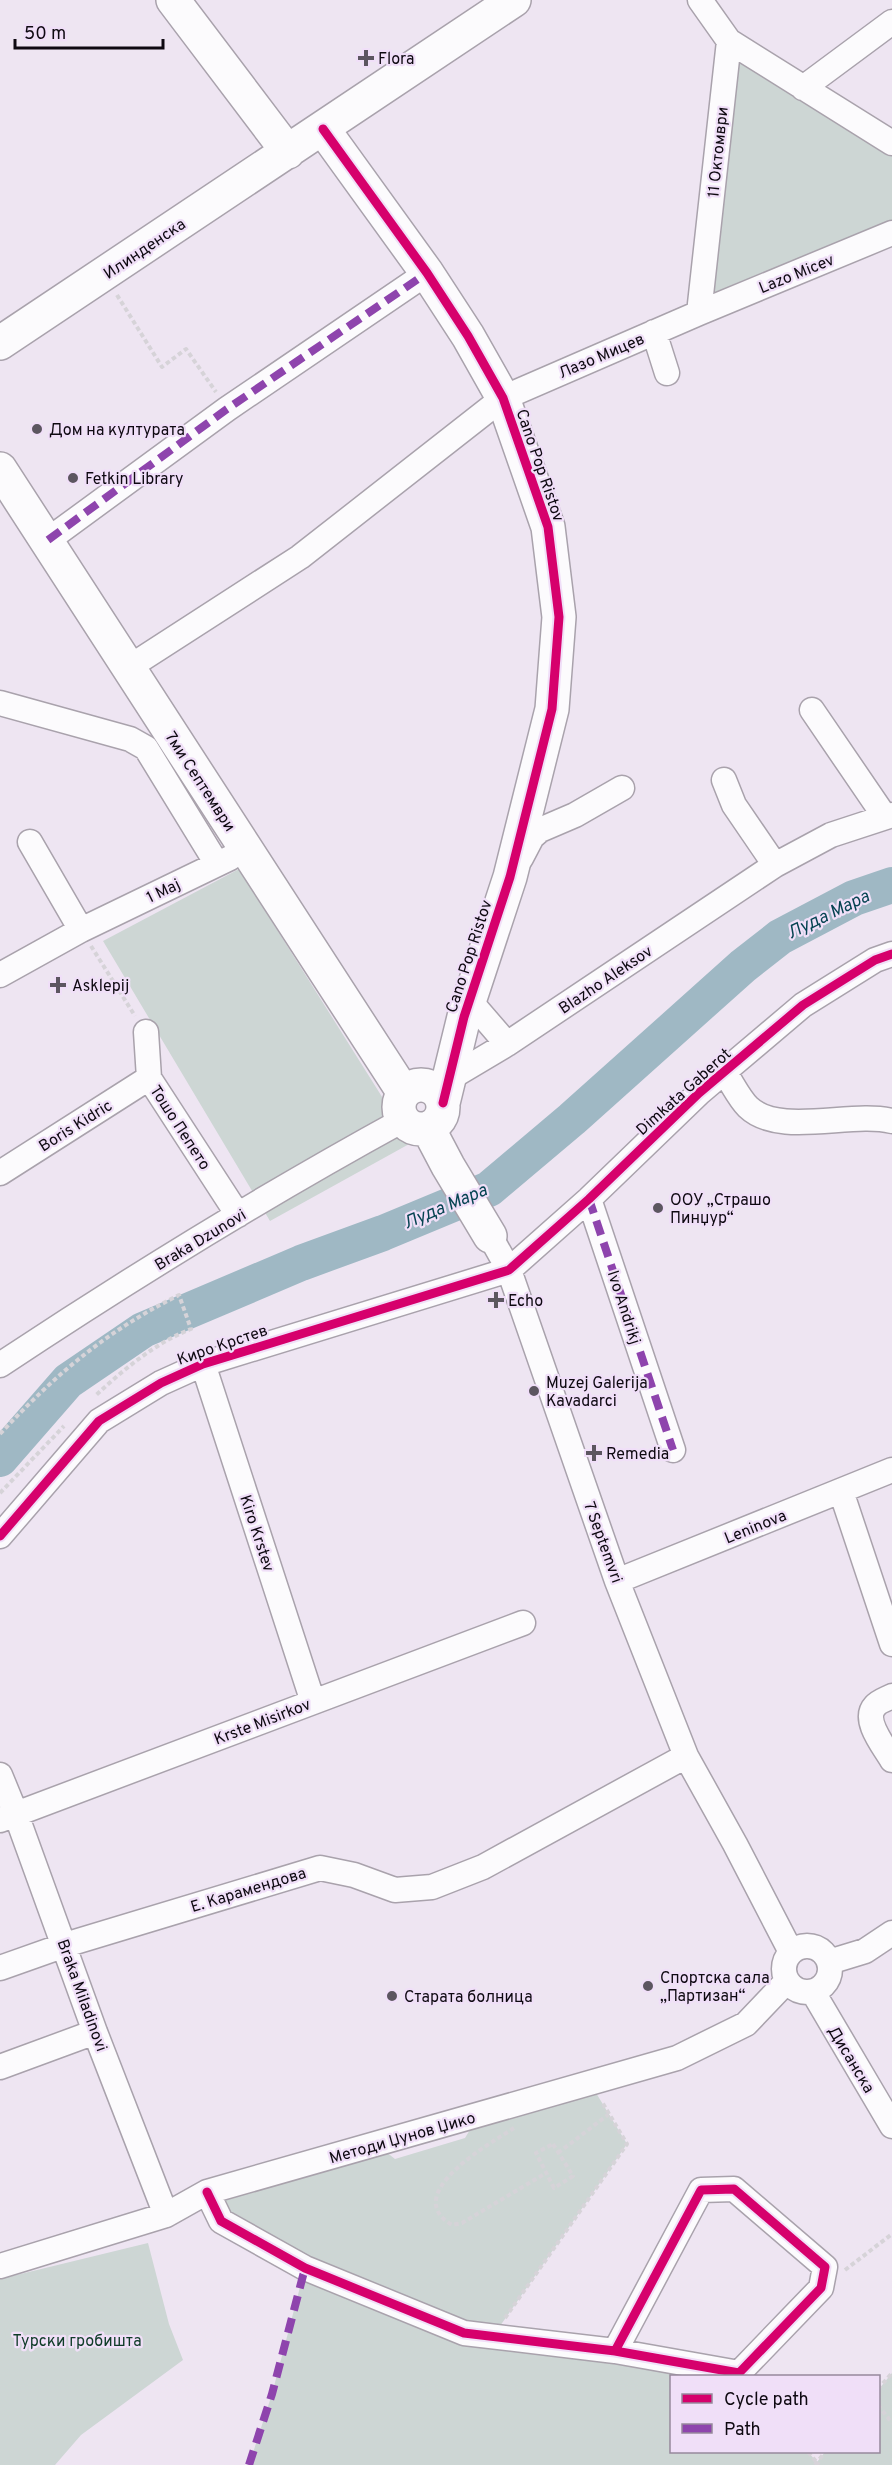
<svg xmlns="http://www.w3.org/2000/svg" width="892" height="2465" font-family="Overpass,sans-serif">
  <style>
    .green { fill: #cdd6d4 }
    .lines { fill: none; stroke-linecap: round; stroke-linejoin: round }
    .river { stroke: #9fb8c4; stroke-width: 36 }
    .street-casing { stroke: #a9a2ac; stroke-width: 27 }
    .secondary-casing { stroke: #a9a2ac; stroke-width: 36 }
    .path { stroke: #d6d3d8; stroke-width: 4; stroke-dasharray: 4.5 3; stroke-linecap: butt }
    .street { stroke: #fcfbfd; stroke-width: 24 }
    .secondary { stroke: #fcfbfd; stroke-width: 33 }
    .quiet { stroke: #8e44ad; stroke-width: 8; stroke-dasharray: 15 8; stroke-linecap: butt }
    .cycleway-casing { stroke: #f0dff8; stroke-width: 13 }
    .cycleway { stroke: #d6006c; stroke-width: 9 }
    .poi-dot { fill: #5c5660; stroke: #f0dff8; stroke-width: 2 }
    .labels { text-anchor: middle; stroke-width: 4.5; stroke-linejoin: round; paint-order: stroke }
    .poi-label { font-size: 16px; fill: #0e0911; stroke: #f0dff8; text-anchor: start }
    .street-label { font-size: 16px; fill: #0e0911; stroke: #f0dff8 }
    .park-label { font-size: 16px; fill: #0e3b27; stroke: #f0dff8 }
    .water-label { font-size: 18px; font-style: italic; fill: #054351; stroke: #f0dff8 }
  </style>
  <rect width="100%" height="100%" fill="#eee5f2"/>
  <!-- green -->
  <path class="green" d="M729,41L892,143V233L699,313Z
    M239,869L411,1143L270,1221L103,941Z
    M590,2083L627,2144L493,2336L742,2376H672V2452H808L817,2462L825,2452H878L879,2389L892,2373V2465H249L272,2394L305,2268L221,2221L207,2192L376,2144L395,2159L465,2138L479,2115Z
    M148,2243L169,2324L183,2360L81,2435L55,2465H0V2279Z"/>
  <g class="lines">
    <!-- river -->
    <path class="river" d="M0,1459L68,1381L143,1330L301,1263L383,1233L489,1189L572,1119L743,966L780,937L854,898L892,885"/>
    <defs>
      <path id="street" d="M729,41L892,143
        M803,88L892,22
        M699,313L729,41L700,0
        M654,332L667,373
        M48,540L227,409L427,273
        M128,668L300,557L503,398L699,313L892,233
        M0,703L130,739L146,748L217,864
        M812,710L885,817
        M724,780L734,805L775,865
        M30,842L81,930
        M521,858L532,837L540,830L575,815L622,788
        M0,975L81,930L230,858
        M470,1001L507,1044
        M146,1032L149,1078L238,1215
        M725,1073C732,1083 739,1098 748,1107C779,1137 851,1111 892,1121
        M440,1084L507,1044L775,865L831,835L892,815
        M0,1173L149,1078
        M589,1199L673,1450
        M490,1236L509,1270L617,1581L686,1756L735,1844L791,1952
        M203,1364L313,1702
        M0,1365C131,1278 266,1195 403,1120
        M841,1491L892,1644
        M0,1536L99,1421L161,1383L203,1364L509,1270L589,1199L699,1093L803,1005L875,960L892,954
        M617,1581L892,1470
        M892,1696C887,1699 879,1701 875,1706C862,1720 884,1746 892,1760
        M0,1775L16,1814L95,2032L166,2215
        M0,1820L523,1623
        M784 1969a23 23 0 1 1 46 0a23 23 0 1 1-46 0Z
        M829,1962L865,1951L892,1933
        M0,1968L65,1945L320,1868L354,1875L395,1890L432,1887L483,1867L686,1756
        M813,1992L892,2126
        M0,2067L95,2032
        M207,2192L221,2221L305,2268L464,2333L615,2351L739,2373L821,2288L825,2267L734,2189L701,2190L615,2351
        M0,2266L166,2215L207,2192L677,2058L746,2024L787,1981"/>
      <path id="secondary" d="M173,0L288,152
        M323,129L427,273L468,336L503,398L548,527L559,617L552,709L510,877L464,1017L443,1103
        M0,343L514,0
        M0,469L404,1093
        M399 1107a22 22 0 1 1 44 0a22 22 0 1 1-44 0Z
        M428,1128L448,1166L490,1236"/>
    </defs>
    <!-- street casing -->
    <use href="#street" class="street-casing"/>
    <!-- secondary casing -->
    <use href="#secondary" class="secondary-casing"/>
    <!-- path -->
    <path class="path" d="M117,295L162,367L186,349L216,392
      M91,946L135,1016
      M0,1434C56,1374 105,1332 179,1295L191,1329C155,1343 123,1370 95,1396
      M0,1493L64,1426
      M514,2128C491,2143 399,2194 452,2225L462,2223L546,2173
      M553,2144L573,2176L554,2188L536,2153Z
      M558,2153L609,2114
      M845,2270L892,2234
      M505,2318L627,2144L602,2102
      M878,2389L892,2373
      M878,2405L892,2423
      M808,2452L819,2465
      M815,2465L825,2452"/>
    <!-- street -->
    <use href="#street" class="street"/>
    <!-- secondary -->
    <use href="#secondary" class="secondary"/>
    <!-- quiet -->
    <path class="quiet" d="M48,540L227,409L427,273
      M589,1199L673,1450
      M249,2465L272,2394L305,2268"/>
    <defs>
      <path id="cycleway" d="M323,129L427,273L468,336L503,398L548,527L559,617L552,709L510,877L464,1017L443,1103
        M0,1536L99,1421L161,1383L203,1364L509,1270L589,1199L699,1093L803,1005L875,960L892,954
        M207,2192L221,2221L305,2268L464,2333L615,2351L739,2373L821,2288L825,2267L734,2189L701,2190L615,2351"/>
    </defs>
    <!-- cycleway casing -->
    <use href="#cycleway" class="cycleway-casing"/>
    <!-- cycleway -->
    <use href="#cycleway" class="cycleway"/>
  </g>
  <!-- markers -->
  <g class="poi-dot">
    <path d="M363 49h6v6h6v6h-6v6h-6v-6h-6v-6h6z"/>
    <circle cx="37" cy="429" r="6"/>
    <circle cx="73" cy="478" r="6"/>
    <path d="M55 976h6v6h6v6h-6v6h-6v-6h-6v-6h6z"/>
    <circle cx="658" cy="1208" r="6"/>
    <path d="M493 1291h6v6h6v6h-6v6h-6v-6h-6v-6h6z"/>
    <circle cx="534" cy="1391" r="6"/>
    <path d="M591 1444h6v6h6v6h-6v6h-6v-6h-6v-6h6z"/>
    <circle cx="648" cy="1986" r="6"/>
    <circle cx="392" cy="1996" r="6"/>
  </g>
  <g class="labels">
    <!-- poi labels -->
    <g class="poi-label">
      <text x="378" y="64">Flora</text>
      <text x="49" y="435">Дом на културата</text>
      <text x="85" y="484">Fetkin Library</text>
      <text x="72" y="991">Asklepij</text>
      <text x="670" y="1205">ООУ „Страшо<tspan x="670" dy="18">Пинџур“</tspan></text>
      <text x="508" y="1306">Echo</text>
      <text x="546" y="1388">Muzej Galerija<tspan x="546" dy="18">Kavadarci</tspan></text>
      <text x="606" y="1459">Remedia</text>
      <text x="660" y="1983">Спортска сала<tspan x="660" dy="18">„Партизан“</tspan></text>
      <text x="404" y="2002">Старата болница</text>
    </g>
    <!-- street labels -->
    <g class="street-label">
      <text transform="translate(717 152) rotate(-84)" y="6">11 Октомври</text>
      <text transform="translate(144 248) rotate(-34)" y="6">Илинденска</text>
      <text transform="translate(796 273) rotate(-22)" y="6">Lazo Micev</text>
      <text transform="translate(601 355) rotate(-23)" y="6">Лазо Мицев</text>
      <text transform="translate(541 465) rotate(71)" y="6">Cano Pop Ristov</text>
      <text transform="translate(201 781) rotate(57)" y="6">7ми Септември</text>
      <text transform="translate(163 890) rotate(-26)" y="6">1 Maj</text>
      <text transform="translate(468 956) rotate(-72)" y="6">Cano Pop Ristov</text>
      <text transform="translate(605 979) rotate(-34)" y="6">Blazho Aleksov</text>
      <text transform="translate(683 1091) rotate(-42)" y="6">Dimkata Gaberot</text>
      <text transform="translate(75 1125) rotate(-32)" y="6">Boris Kidric</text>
      <text transform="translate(181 1127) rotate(57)" y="6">Тошо Пепето</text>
      <text transform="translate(200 1239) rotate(-31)" y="6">Braka Dzunovi</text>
      <text transform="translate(625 1307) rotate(72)" y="6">Ivo Andrikj</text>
      <text transform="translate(222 1344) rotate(-19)" y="6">Киро Крстев</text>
      <text transform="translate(755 1526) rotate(-22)" y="6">Leninova</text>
      <text transform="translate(258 1533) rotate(72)" y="6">Kiro Krstev</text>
      <text transform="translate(604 1542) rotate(70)" y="6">7 Septemvri</text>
      <text transform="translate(262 1721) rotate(-21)" y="6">Krste Misirkov</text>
      <text transform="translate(248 1889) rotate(-17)" y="6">Е. Карамендова</text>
      <text transform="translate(83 1995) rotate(70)" y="6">Braka Miladinovi</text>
      <text transform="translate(852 2059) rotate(59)" y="6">Дисанска</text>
      <text transform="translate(402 2137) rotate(-16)" y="6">Методи Џунов Џико</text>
    </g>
    <!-- park labels -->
    <g class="park-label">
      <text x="77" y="2346">Турски гробишта</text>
    </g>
    <!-- water labels -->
    <g class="water-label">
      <text transform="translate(828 914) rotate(-26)" y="6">Луда Мара</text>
      <text transform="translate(445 1206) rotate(-23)" y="6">Луда Мара</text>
    </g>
  </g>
  <!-- legend -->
  <rect x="670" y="2375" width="210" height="78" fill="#f0dff8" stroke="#96899c" stroke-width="1.5"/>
  <rect x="682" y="2394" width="30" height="9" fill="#d6006c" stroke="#96899c" stroke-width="1.5"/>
  <text x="724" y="2405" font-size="18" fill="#0e0911">Cycle path</text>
  <rect x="682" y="2424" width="30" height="9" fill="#8e44ad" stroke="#96899c" stroke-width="1.5"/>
  <text x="724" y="2435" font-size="18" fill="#0e0911">Path</text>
  <!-- scale -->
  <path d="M15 39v9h148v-9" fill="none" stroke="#0e0911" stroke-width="3"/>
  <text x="24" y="39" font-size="18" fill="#0e0911" stroke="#f0dff8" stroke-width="4.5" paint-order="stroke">50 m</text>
</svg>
